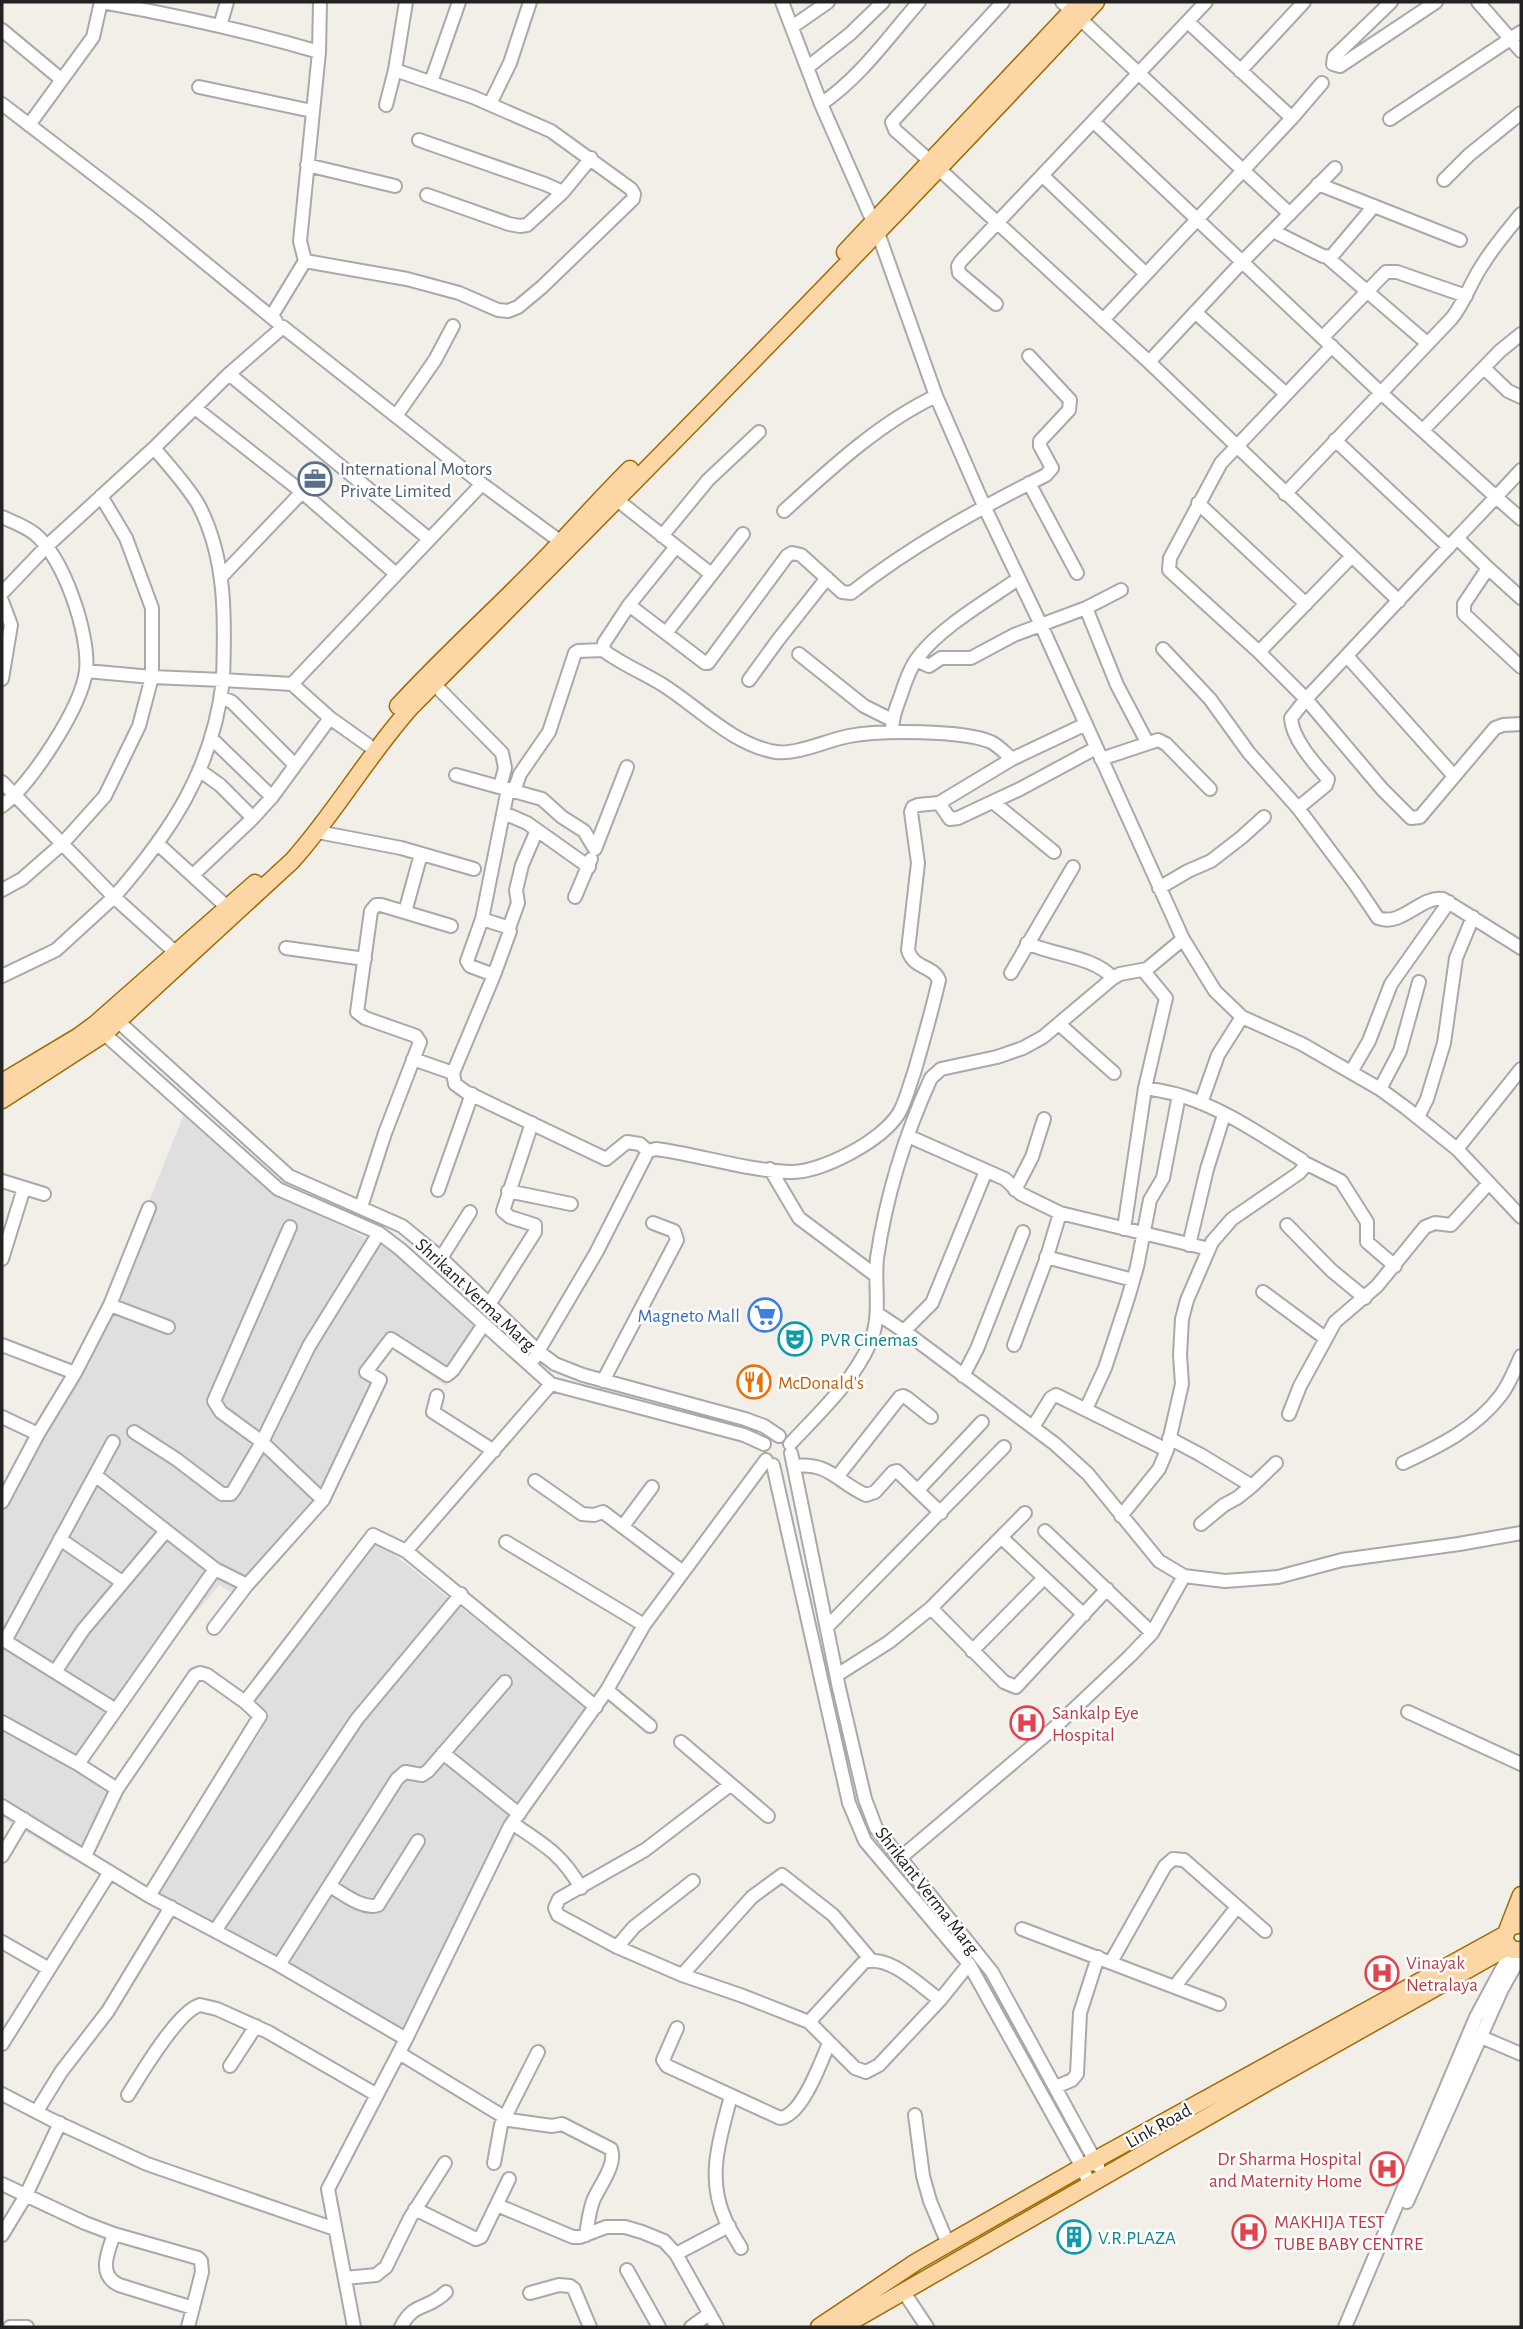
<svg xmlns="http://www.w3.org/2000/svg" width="1523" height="2329" font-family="'Alegreya Sans',sans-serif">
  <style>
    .residential { fill: #e0dfdf }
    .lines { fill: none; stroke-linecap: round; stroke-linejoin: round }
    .minor-casing { stroke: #a9a9a9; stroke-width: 16 }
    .major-casing { stroke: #a06b00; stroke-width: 19 }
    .minor { stroke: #fff; stroke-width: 12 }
    .major { stroke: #fcd6a4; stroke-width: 16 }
    .labels { text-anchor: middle; stroke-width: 5; stroke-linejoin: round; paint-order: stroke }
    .service-label { font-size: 19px; fill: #4e5e75; stroke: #fff; text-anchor: start }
    .street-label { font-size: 19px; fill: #222; stroke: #fff }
    .shop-label { font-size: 19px; fill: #366cbe; stroke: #fff; text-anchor: end }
    .culture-label { font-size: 19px; fill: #0d838f; stroke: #fff; text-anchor: start }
    .food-label { font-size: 19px; fill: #c56008; stroke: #fff; text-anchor: start }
    .health-label { font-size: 19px; fill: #be3a42; stroke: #fff; text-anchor: start }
  </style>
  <rect width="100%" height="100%" fill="#f2efe9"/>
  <!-- residential -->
  <path class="residential" d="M184,1114L271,1193L398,1253L479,1324L446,1386L393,1349L365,1380L381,1388L325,1493L243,1599L219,1585L72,1761L116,1797L73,1860L2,1818V1506L114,1288Z
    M375,1539L589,1710L398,2040L149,1900L263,1729L244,1710Z"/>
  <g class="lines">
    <defs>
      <path id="minor" d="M102,2C175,15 248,31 319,52
        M782,2L821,104L878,233L936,396L984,506L1041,625L1183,939L1215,991L1242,1017L1302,1044L1380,1089L1406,1108L1457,1149L1521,1217
        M1062,2L1290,214
        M1391,2L1334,57L1333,64L1340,66L1436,2
        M1478,2L1521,51
        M1188,22L1292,118
        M220,26L227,2
        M792,27L828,2
        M2,30L62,80
        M808,67L850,34L883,2
        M1240,71L1304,2
        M431,82L459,2
        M199,87L312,111
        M2,104L148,216L276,321
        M490,104L510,63L530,2
        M821,104C860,78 889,36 919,2
        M386,105L395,70L406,2
        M1390,119L1521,32
        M1094,122L1380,392L1496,497L1521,470
        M29,125L93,37L101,2
        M419,140L545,184L563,192
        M930,161L895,130L892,122L1003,2
        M307,165L395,186
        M939,169L1149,362L1399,601
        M1043,176L1146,274
        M1444,180L1469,155L1521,113
        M1318,184L1460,240
        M427,195L509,224L520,226L527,225L563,192L591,158
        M1273,231L1323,256L1331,257L1374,206
        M1327,257L1427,343
        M305,261L300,241L319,52L320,2
        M996,304L959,273L958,266L961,261L1206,2
        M1195,312L1285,393
        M271,317L305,261L407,279L459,293L498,310L508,311L518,307L542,287L633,199L634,194L631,189L551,131L473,97L395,70
        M1103,320L1292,118L1322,83
        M1323,337L1386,272H1397L1466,296
        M1332,346L1221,463L1170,558L1169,570L1259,652L1306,699L1382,789L1411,818L1420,817L1495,728L1503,725L1521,724
        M1149,362L1242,262L1335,168
        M1484,368L1508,391L1521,397
        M229,374L429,539
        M195,408L302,492L396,574
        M396,416L435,360L453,326
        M1423,430L1500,351L1521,334
        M1335,440L1449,547
        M154,448C169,466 186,484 198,504C227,558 225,621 223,680L292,684
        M1029,483L1077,573
        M1285,494L1452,318C1465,302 1471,281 1483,264C1494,246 1508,230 1521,214
        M616,499L711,574
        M1198,503L1306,604
        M784,511C830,469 879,423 936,396
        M2,517C13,522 25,526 35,534C64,558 90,635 86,671C81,708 31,784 2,806
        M1521,519L1496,497L1457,538L1488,568L1464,604V614L1521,667
        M662,536L708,480L759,432
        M675,548L629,605L604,643L603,650C621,664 644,673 663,685C698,707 733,745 776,752C796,755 828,740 849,736C880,730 963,730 991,742C999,746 1005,753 1012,759
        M1488,568L1521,598
        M222,576L302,492
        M2,593L47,546L154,448L229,374L283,327L482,484
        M2,601L11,625L2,679
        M629,605L705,663H708L787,556L792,553L801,555L842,592L851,593C911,546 978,509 1046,475L1052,468L1040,446V441L1069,410L1070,400L1029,356
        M1086,608L1117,685L1147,742
        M666,633L743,534
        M1163,649L1210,699L1249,753L1298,808L1355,884L1378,918C1402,927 1420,896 1443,899L1521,948
        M1259,652L1352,556
        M799,654L864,706L892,720
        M1347,656L1454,776
        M916,660L929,666L941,658H971L1014,635L1086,608L1121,590
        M86,671L152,677L223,680C213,769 171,832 114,897L176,953
        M749,680L778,640L827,578
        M434,684L502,753L505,768L500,787
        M221,697L232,702L295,765
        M892,732C892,718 896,708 901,695C905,682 910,667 919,656C941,627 988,600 1018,579
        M211,738L272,797
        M368,745L330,718L292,684L482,484L561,542
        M1101,759L1158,740L1166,744L1210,789
        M199,770L220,785L253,818
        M456,775L542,799L562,817L584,831L595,849L627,767
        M2,782L114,897L56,950L2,976
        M514,791L520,774L549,732L575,653L578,651L603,650
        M993,802L1054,852
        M939,803L950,819L958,818L1020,789L1096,748
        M1298,808L1326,785L1328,779C1315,764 1292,739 1291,718L1306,699L1457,538
        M504,813L527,823L589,867
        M318,832L401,848L474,869
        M158,844L227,907
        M193,875L253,818L272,797L330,718
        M1159,888L1188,871L1211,861L1242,837L1264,817
        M2,890L22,879L62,844L105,796L139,726L152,677V608L126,538L101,496
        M575,897L591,859
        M405,912L421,854
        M482,919L507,927L510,931L494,975L453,1073L455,1084L466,1092L606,1159L627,1142L640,1144L648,1151
        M509,928L518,903L516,890L522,865L537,830
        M1027,943C1055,956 1093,956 1113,978
        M286,948L365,959
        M1011,973L1073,867
        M494,975L470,966L467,961L482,919L508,789
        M111,1015L289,1176L402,1226L441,1258L539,1352L555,1364L583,1375L745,1419L764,1426L779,1436
        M1059,1024L1114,1073
        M99,1029L278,1189L379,1233L400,1249L551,1384L744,1435L764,1444
        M413,1059L453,1073
        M1351,1072L1369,1041L1391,984L1449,902
        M1380,1089L1400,1051L1419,982
        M1201,1103L1218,1055L1242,1017
        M1418,1117L1427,1099L1444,1043L1456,958L1473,917
        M908,1136L1005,1179L1021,1194L1060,1213L1209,1249
        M1457,1149L1521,1069
        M1305,1163L1341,1181L1367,1222V1242L1395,1266
        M770,1169L799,1218L875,1275
        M2,1181L44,1194
        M438,1190L472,1094
        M1015,1190L1032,1157L1044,1119
        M508,1191L571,1204
        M361,1207L385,1133L420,1042L416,1036L365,1018L357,1012L371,911L376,905H381L451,926
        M1287,1225L1331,1270L1365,1298
        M1124,1229L1145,1088L1166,998L1143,970
        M1189,1245L1207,1169L1224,1115
        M1046,1257L1133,1280
        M441,1258L470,1212
        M2,1259L24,1188
        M1263,1292L1325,1338
        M490,1303L535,1232V1225L510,1217L503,1211L532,1123
        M110,1305L168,1327
        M878,1314L911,1336L1055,1444L1088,1474L1159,1561L1184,1576L1225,1581L1278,1577L1342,1560L1459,1544L1521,1533
        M904,1331L932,1303L986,1171
        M2,1345L75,1373
        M1014,1345L1046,1260L1060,1213
        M530,1365L596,1253L648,1151L656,1149C701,1155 744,1170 789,1172C821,1173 882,1141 899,1113C906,1101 909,1086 914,1073C923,1042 932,1011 939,980C933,965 913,969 908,950L918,863L911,812L913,807L918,805L939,803L1012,759L1086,724
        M963,1376L977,1349L1023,1232
        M603,1381L677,1240L674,1231L653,1223
        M437,1396L433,1412L494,1451
        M1086,1409L1105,1368L1128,1298L1137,1267L1150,1200L1163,1178L1179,1095
        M1289,1414L1300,1386L1335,1322L1377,1286L1425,1227L1435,1223L1451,1225L1489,1183
        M2,1417L38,1434
        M1033,1427L1051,1398L1056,1395L1167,1450
        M134,1432L176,1459L222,1494H231L234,1490L262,1442L221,1412L214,1401L290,1227
        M1169,1438L1201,1455L1252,1486L1276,1463
        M790,1444C818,1414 853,1382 870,1343C882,1315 874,1287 877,1258C886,1197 905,1135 931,1078L941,1069L997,1057L1023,1048L1043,1037L1113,978L1120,974L1147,969L1183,939
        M791,1453L839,1688L865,1799L876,1828L992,1972L1098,2166
        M1403,1463C1440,1446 1476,1428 1501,1395C1510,1383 1515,1369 1521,1356
        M773,1465L849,1803L865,1841L969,1964L1082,2167L1090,2185
        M794,1466C830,1462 837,1482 866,1495L875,1492L893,1472L897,1471L941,1513
        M95,1475L215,1569
        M837,1477L900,1397L903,1396L907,1398L931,1417
        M535,1481L582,1514L594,1515L603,1512L683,1572
        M918,1490L982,1422
        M323,1500L262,1442L309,1346L379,1233
        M2,1502L38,1434L75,1373L110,1305L149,1208
        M1121,1516L1159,1469L1167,1450L1182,1384L1180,1355L1182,1319L1187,1300L1212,1242L1232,1219L1299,1173L1305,1166L1302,1160C1264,1137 1225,1109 1182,1096C1170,1092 1157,1090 1145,1088
        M1201,1524L1224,1505L1237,1498L1252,1486
        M623,1526L652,1487
        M1045,1531L1152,1633
        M1002,1538L1084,1615
        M60,1539L122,1582
        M506,1542L644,1625
        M406,1551L596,1707
        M931,1608L1004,1682L1016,1687L1107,1589
        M827,1627L1004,1447
        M214,1628L247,1585
        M2,1639L116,1710
        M5,1641L113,1442
        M972,1651L1044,1578
        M55,1672L83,1630L166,1531
        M837,1675L889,1642L931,1608L1025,1513
        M607,1690L650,1726
        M1408,1712L1521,1764
        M2,1722L78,1764
        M681,1742L768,1816
        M443,1753L519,1814
        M730,1785L645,1850L559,1899L555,1908L558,1915L617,1947L682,1975L743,1996L809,2022L855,2068L866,2072L879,2065L940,2000L969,1964
        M117,1789L195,1675L200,1673L207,1675L245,1702
        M2,1806L149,1896L279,1965L406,2039
        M512,1823C543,1844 562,1854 581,1888
        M2,1856L24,1819
        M85,1856L117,1789L78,1764L215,1569L247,1585L323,1500L380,1380L366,1372L391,1339L447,1375L453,1370L484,1324
        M899,1859L1054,1728L1130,1656L1152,1633L1184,1576
        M330,1886C342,1893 363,1910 378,1905L418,1841
        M149,1896L260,1716L245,1702L373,1535L406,1551L551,1384
        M1022,1929L1219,2004
        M215,1931L357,1719L461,1594
        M2,1942L49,1969
        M617,1947L634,1927L693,1881
        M1111,1962L1165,1866L1173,1859L1184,1860L1265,1931
        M279,1965L397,1779L405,1772L422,1775L428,1771L505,1682
        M682,1975L752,1897L782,1875L833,1915L871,1960
        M1175,1986L1237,1907
        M809,2022L864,1962C889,1954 919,1985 940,2000
        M677,2028L663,2060L667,2066L780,2118C802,2116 821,2062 829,2043
        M1481,2037L1521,2054
        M2,2044L110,1872
        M399,2053L509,2120L552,2126L562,2124L611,2149C617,2165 599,2186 593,2201C589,2212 588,2223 586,2235
        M230,2066L256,2026
        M1056,2087L1072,2080L1077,2074L1080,2013L1098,1957
        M2,2094L52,2120L147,2164L335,2229
        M128,2095C141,2074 178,2011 200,2005L217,2009L268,2032L377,2095
        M731,2096C720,2138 706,2177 725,2219C729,2229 736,2239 741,2248
        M37,2111L61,2072L108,2011L171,1907
        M915,2115L923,2176L930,2201L948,2244
        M494,2163L501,2125L538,2052
        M2,2184L85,2223L114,2234L198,2258L201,2261L202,2272L188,2327
        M1407,2202L1502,1989L1521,1955
        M497,2205L573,2237H580L606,2227H625L642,2232L664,2241L676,2254L717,2327
        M415,2209L476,2239L481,2237L509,2179
        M114,2234C108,2252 97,2275 119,2285L193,2308
        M2,2235L25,2197L60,2123
        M676,2254L729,2226
        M627,2270L659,2327
        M345,2278L376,2275L386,2267L410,2218L445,2163
        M903,2291L927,2327
        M530,2293L559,2285L570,2286L574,2289L590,2327
        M10,2327H27
        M354,2327L328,2189L406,2039L510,1826L607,1690L644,1625L766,1460
        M401,2327C414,2301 427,2311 446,2292
        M691,2327L709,2314
        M1345,2327L1476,2017L1512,1950"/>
      <path id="major" d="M845,252L1080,2
        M398,706C450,649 508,599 560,543C583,518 606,493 630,469
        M2,1082L79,1036L94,1025L255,883
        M2,1100L104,1034L292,861C336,812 368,755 412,706C643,474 873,241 1096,2
        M1521,1925H1516L1508,1928L1504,1940L1512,1950H1521
        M1508,1928L1521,1895
        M819,2327L916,2262L1082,2167L1504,1935
        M842,2327L1268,2082L1508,1947"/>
    </defs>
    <!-- minor casing -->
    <use href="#minor" class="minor-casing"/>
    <!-- major casing -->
    <use href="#major" class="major-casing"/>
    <!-- minor -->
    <use href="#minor" class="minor"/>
    <!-- major -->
    <use href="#major" class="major"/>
  </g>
  <!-- icons -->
  <defs>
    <symbol id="office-ring" viewBox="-11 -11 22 22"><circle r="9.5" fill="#fff" stroke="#5c6f8a" stroke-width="1.5"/><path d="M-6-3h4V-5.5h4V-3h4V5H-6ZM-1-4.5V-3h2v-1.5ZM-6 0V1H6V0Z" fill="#5c6f8a"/></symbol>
    <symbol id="supermarket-ring" viewBox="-11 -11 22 22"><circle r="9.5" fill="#fff" stroke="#3f7fe0" stroke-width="1.5"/><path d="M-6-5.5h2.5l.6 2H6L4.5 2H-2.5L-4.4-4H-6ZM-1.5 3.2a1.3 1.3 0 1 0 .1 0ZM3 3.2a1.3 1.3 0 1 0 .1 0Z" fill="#3f7fe0"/></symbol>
    <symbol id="theatre-ring" viewBox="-11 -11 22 22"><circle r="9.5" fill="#fff" stroke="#0f9aa8" stroke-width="1.5"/><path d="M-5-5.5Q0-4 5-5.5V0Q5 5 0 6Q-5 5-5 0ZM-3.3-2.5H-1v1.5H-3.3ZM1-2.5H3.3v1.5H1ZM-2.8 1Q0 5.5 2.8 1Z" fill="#0f9aa8"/></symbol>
    <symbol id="restaurant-ring" viewBox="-11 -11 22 22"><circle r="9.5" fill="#fff" stroke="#e8710a" stroke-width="1.5"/><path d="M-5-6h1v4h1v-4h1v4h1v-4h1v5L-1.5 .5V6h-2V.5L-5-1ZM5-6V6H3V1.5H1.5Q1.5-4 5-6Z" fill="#e8710a"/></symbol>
    <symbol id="hospital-ring" viewBox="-11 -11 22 22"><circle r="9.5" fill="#fff" stroke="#e0444e" stroke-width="1.5"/><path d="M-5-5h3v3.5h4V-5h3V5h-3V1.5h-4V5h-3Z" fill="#e0444e"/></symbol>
    <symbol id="building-ring" viewBox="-11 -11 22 22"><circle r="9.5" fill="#fff" stroke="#0f9aa8" stroke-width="1.5"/><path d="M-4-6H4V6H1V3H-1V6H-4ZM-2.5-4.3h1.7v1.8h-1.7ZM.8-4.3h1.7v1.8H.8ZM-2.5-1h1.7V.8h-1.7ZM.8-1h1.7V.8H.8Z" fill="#0f9aa8"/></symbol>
  </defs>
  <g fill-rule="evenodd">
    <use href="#office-ring" x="296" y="460" width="38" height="38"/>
    <use href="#supermarket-ring" x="746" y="1296" width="38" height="38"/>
    <use href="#theatre-ring" x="776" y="1320" width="38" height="38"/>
    <use href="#restaurant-ring" x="735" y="1363" width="38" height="38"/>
    <use href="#hospital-ring" x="1008" y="1704" width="38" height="38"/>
    <use href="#hospital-ring" x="1363" y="1954" width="38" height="38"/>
    <use href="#hospital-ring" x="1368" y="2150" width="38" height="38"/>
    <use href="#hospital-ring" x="1230" y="2213" width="38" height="38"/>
    <use href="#building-ring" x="1055" y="2218" width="38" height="38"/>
  </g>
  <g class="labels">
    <!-- service labels -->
    <g class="service-label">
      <text x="340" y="475">International Motors<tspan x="340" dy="22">Private Limited</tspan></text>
    </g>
    <!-- street labels -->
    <g class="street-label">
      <text transform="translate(476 1294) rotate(43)" y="7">Shrikant Verma Marg</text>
      <text transform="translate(928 1890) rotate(52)" y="7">Shrikant Verma Marg</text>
      <text transform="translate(1158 2125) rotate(-29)" y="7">Link Road</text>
    </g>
    <!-- shop labels -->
    <g class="shop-label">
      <text x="740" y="1322">Magneto Mall</text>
    </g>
    <!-- culture labels -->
    <g class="culture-label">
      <text x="820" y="1346">PVR Cinemas</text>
      <text x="1098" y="2244">V.R.PLAZA</text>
    </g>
    <!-- food labels -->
    <g class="food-label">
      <text x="778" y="1389">McDonald's</text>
    </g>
    <!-- health labels -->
    <g class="health-label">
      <text x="1052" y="1719">Sankalp Eye<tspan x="1052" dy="22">Hospital</tspan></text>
      <text x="1406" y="1969">Vinayak<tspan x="1406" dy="22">Netralaya</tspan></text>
      <text x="1362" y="2165" text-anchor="end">Dr Sharma Hospital<tspan x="1362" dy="22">and Maternity Home</tspan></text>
      <text x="1274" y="2228">MAKHIJA TEST<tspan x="1274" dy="22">TUBE BABY CENTRE</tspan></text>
    </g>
  </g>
  <!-- border -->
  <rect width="1523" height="2329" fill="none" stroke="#222222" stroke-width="7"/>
</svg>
